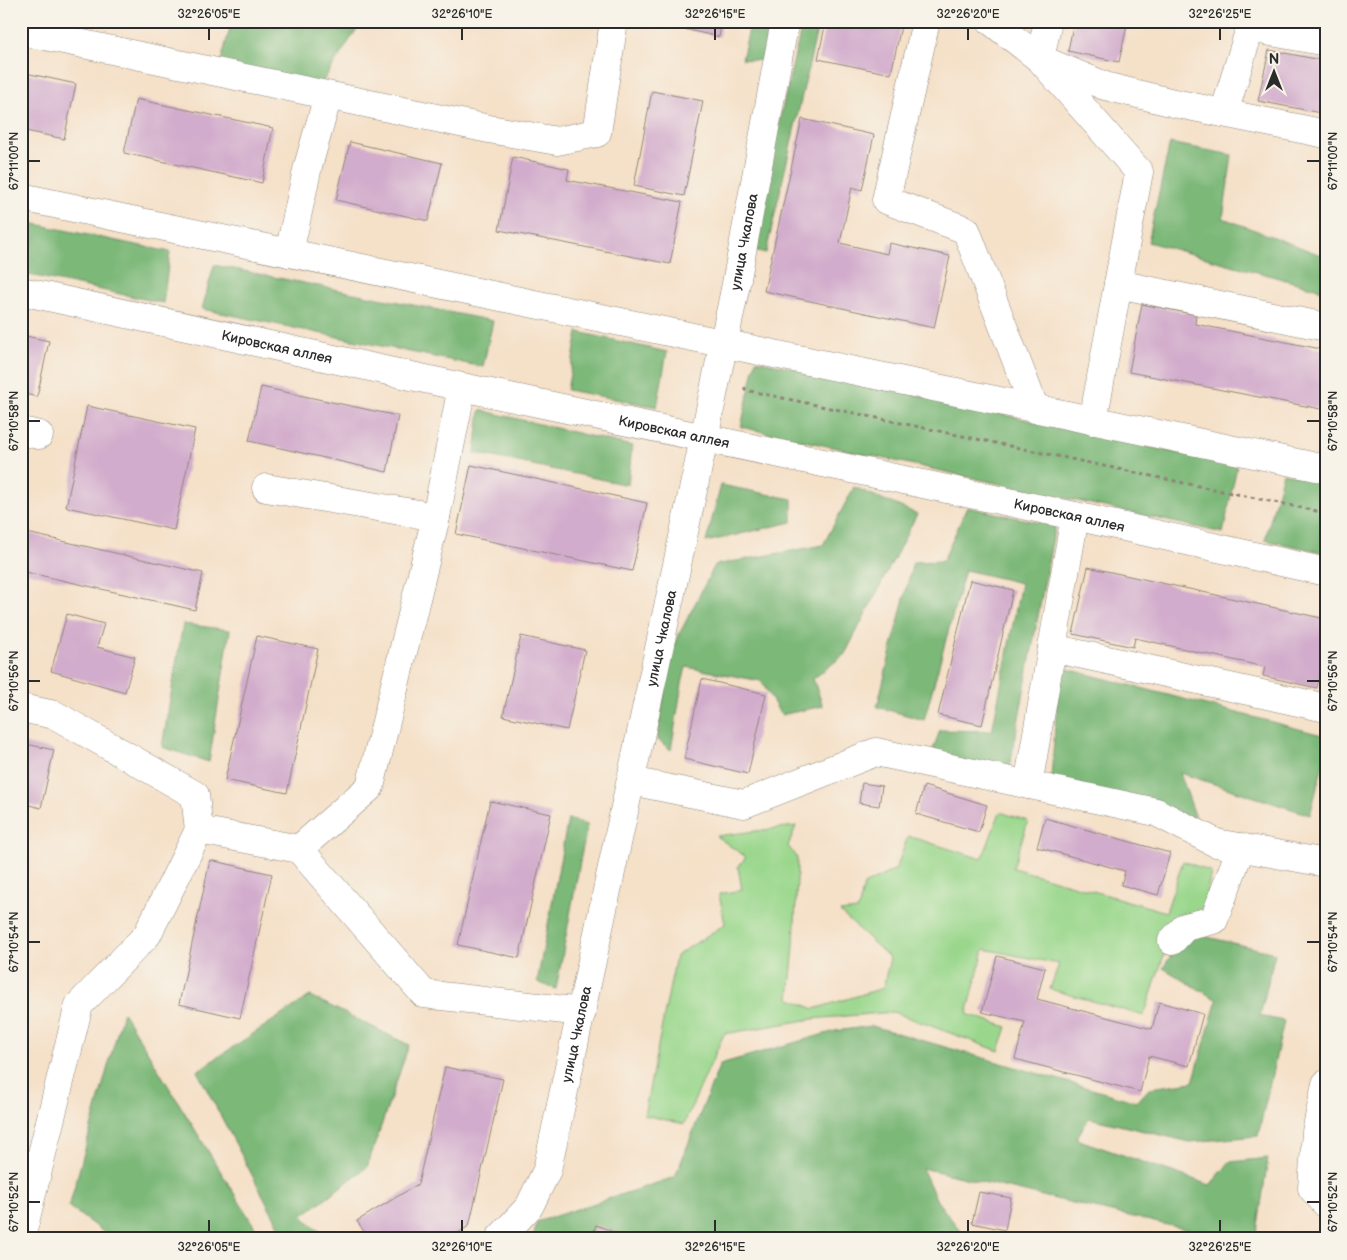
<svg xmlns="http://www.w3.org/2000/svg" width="1347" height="1260" font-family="'Balsamiq Sans',sans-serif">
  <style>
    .green { fill: #9ad78c; stroke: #62815c }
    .forest { fill: #7bb878; stroke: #537252 }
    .building { fill: #d2accc }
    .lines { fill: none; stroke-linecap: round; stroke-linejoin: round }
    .minor-casing { stroke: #90867a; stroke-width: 29 }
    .path { stroke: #90867a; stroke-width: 3; stroke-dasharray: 4 4; stroke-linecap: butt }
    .minor { stroke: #fff; stroke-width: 28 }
    .ticks { fill: none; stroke: #2b2b2b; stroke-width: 2 }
    .labels { text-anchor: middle; stroke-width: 4; stroke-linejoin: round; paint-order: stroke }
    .street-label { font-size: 14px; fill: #2b2b2b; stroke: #f7f3e8 }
    .neatline { fill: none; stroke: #2b2b2b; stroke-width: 2 }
    .ticks-label { font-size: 12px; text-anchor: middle; fill: #2b2b2b }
  </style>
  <rect width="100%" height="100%" fill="#f7f3e8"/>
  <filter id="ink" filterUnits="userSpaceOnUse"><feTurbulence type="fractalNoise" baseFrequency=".02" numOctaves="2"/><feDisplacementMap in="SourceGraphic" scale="10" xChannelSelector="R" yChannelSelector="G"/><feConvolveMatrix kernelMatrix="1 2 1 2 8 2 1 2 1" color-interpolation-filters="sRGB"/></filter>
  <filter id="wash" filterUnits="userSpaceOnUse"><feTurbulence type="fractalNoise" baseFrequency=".0096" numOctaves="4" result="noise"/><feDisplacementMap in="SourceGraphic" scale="20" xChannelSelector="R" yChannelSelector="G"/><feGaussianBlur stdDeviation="1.12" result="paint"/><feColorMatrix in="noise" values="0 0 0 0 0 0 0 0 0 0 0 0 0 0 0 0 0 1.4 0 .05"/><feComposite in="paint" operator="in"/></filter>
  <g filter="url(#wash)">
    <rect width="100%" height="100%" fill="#f5e0c8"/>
    <!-- green -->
    <path class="green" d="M1000,812L1028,821L1013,868L1166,912L1183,861L1211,872L1204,907L1172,930L1144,1016L1050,989L1059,964L984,949L967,1014L1007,1027L999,1051L893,1012L812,1019L724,1034L684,1124L644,1115L676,956L725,924L719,894L742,890L738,867L746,857L716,836L796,826L788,846L797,858V878L794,946L789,998L814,1009L883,988L890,958L840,912L858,910L864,885L896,869L908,836L982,859Z"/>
    <!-- forest -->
    <path class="forest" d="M232,21H362L320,86L219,68Z
      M751,21H771L762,61L742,59Z
      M803,21H819L766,253L749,249Z
      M1170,143L1232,155L1223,218L1326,257V291L1148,242Z
      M21,221L170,252L163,303L21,273Z
      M214,265L493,321L483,367L202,309Z
      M578,332L667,352L657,407L567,390Z
      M756,360L1237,466L1223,533L741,427Z
      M480,410L632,446L628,485L475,453Z
      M1283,473L1326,482V553L1265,540Z
      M721,485L792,499V522L706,542Z
      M854,487L917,514L845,654L813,679L823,706L781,715L761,681L686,667L682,684L671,750L657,739L671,650L715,565L823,545Z
      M967,507L1055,526L1009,771L931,755L940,730L992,731L1021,583L965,570L924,720L877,707L913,562L943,561Z
      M183,624L230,630L209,762L162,747Z
      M1060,667L1326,736V753L1310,815L1180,773L1196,818L1051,777Z
      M568,819L587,825L556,989L537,982Z
      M1186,932L1275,953L1260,1016L1284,1021L1258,1136L1190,1142L1089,1118L1076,1139L1210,1185L1230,1162L1268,1158L1256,1239H1228L922,1168L937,1201L967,1239H533L537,1222L675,1177L720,1064L835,1031L872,1026L1137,1102L1150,1088L1193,1082L1217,1000L1163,968Z
      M310,996L409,1045L367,1167L302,1216L329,1239H286L197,1071Z
      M123,1012L262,1239H113L69,1207Z"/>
    <g id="blocks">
      <!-- building -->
      <path class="building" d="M649,21H722L719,37Z
        M826,21H902L891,74L818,59Z
        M1074,21H1128L1119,62L1068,51Z
        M1269,50L1326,61V114L1258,101Z
        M21,72L76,84L64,139L21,130Z
        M652,91L703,101L684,196L634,186Z
        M136,99L273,128L262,183L124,153Z
        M802,119L874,135L862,190L852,187L840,243L887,254L889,243L950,256L934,328L764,291Z
        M350,142L442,163L428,221L336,200Z
        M513,157L569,169L567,180L682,202L670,264L499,230Z
        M1142,304L1196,315L1195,324L1326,350V410L1129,372Z
        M21,335L49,341L37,397L21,393Z
        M261,387L398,416L387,472L249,441Z
        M87,406L195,429L174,530L66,507Z
        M471,465L647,503L632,571L456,534Z
        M27,533L203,573L195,610L21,571V557Z
        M1088,567L1326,619V647L1317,688L1263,676L1265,667L1135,638L1133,647L1073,634Z
        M970,580L1013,590L982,725L938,715Z
        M67,614L104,624L97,647L135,657L125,692L51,671Z
        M257,636L318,649L287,793L225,780Z
        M521,636L585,650L567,730L503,716Z
        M702,679L766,694L748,774L684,759Z
        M21,743L54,750L41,808L21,803Z
        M862,783L882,786L879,806L859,803Z
        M924,786L987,805L979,832L916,814Z
        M490,801L551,814L519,958L458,945Z
        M1045,818L1170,853L1158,895L1121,885L1125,871L1037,847Z
        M210,860L272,874L240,1018L179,1004Z
        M997,956L1045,968L1037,999L1152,1029L1159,1002L1203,1014L1189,1066L1149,1056L1140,1092L1015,1059L1025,1022L982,1012Z
        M445,1067L503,1079L469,1226L448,1239H369L357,1221L418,1184Z
        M979,1192L1011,1198L1005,1230L972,1223Z
        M596,1225L622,1235L620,1239H591Z"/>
    </g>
  </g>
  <g filter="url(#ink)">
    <use href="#blocks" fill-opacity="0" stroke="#90867a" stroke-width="1"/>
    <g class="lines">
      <defs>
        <g id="minor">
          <path d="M926,21L886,200L966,230L1035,409"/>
          <path d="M991,21L1040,59L1105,86L1174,103L1326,134"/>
          <path d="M1048,21L1040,59L1139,172L1118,284"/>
          <path d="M21,31L489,129L557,141L597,133L614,21"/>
          <path d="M1224,113L1250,28L1326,42"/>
          <path d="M21,197L1326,469"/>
          <path d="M289,253L308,166L328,96"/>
          <path id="s1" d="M21,291L462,387L1075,516L1326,572"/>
          <path d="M1093,421L1118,284L1326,327"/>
          <path d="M21,431L39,435"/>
          <path d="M266,488L436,517"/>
          <path d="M1075,516L1052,648L1326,708"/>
          <path d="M21,708L55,715L195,795L199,830L299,849L424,994L582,1012"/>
          <path d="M631,781L744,804L876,752L1156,812L1216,843L1326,863"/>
          <path d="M1028,785L1052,648"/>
          <path d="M299,849L370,787L436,517L462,387"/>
          <path d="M1172,941L1185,927L1214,920L1241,847"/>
          <path d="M1326,1084L1316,1132L1312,1188L1326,1204"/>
          <path d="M21,1238L79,1005L147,935L199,830"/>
          <path id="s2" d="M499,1239L529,1207L547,1170L698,467L735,289L785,21"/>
        </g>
      </defs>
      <!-- minor casing -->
      <use href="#minor" class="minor-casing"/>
      <!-- path -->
      <path class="path" d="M745,387V390L1326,513"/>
      <!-- minor -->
      <use href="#minor" class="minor"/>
    </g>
  </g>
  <!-- ticks -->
  <path class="ticks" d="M209,28V40M462,28V40M715,28V40M968,28V40M1220,28V40M28,161H40M1307,161H1320M28,421H40M1307,421H1320M28,681H40M1307,681H1320M28,942H40M1307,942H1320M28,1202H40M1307,1202H1320M209,1220V1232M462,1220V1232M715,1220V1232M968,1220V1232M1220,1220V1232"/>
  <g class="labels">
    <!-- street labels -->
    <g class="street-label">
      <text dy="5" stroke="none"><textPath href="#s2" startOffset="1034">улица Чкалова</textPath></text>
      <text dy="5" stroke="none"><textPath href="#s1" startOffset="262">Кировская аллея</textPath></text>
      <text dy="5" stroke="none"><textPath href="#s1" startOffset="668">Кировская аллея</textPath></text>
      <text dy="5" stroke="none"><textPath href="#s1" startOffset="1072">Кировская аллея</textPath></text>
      <text dy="5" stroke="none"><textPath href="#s2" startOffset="629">улица Чкалова</textPath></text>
      <text dy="5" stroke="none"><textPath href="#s2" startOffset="224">улица Чкалова</textPath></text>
    </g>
  </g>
  <!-- margin -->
  <rect width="1347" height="1260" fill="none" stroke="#f7f3e8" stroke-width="55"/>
  <!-- north arrow -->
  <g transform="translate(1274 72)" stroke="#f7f3e8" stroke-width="4" paint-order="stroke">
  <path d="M0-4L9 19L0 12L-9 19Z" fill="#2b2b2b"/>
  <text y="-8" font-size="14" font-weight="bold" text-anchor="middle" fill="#2b2b2b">N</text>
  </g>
  <rect x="28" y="28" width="1292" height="1204" class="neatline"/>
  <g class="ticks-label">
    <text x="209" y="18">32°26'05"E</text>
    <text x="462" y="18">32°26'10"E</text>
    <text x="715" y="18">32°26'15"E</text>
    <text x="968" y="18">32°26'20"E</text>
    <text x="1220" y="18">32°26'25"E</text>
    <text transform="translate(14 161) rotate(-90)" y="4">67°11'00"N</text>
    <text transform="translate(1333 161) rotate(-90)" y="4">67°11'00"N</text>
    <text transform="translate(14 421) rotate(-90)" y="4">67°10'58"N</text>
    <text transform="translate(1333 421) rotate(-90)" y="4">67°10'58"N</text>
    <text transform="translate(14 681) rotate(-90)" y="4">67°10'56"N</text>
    <text transform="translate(1333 681) rotate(-90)" y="4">67°10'56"N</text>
    <text transform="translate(14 942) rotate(-90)" y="4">67°10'54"N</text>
    <text transform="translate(1333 942) rotate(-90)" y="4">67°10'54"N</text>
    <text transform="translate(14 1202) rotate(-90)" y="4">67°10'52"N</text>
    <text transform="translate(1333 1202) rotate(-90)" y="4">67°10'52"N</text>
    <text x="209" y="1251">32°26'05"E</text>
    <text x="462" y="1251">32°26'10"E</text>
    <text x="715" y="1251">32°26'15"E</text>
    <text x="968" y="1251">32°26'20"E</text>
    <text x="1220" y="1251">32°26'25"E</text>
  </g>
</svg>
